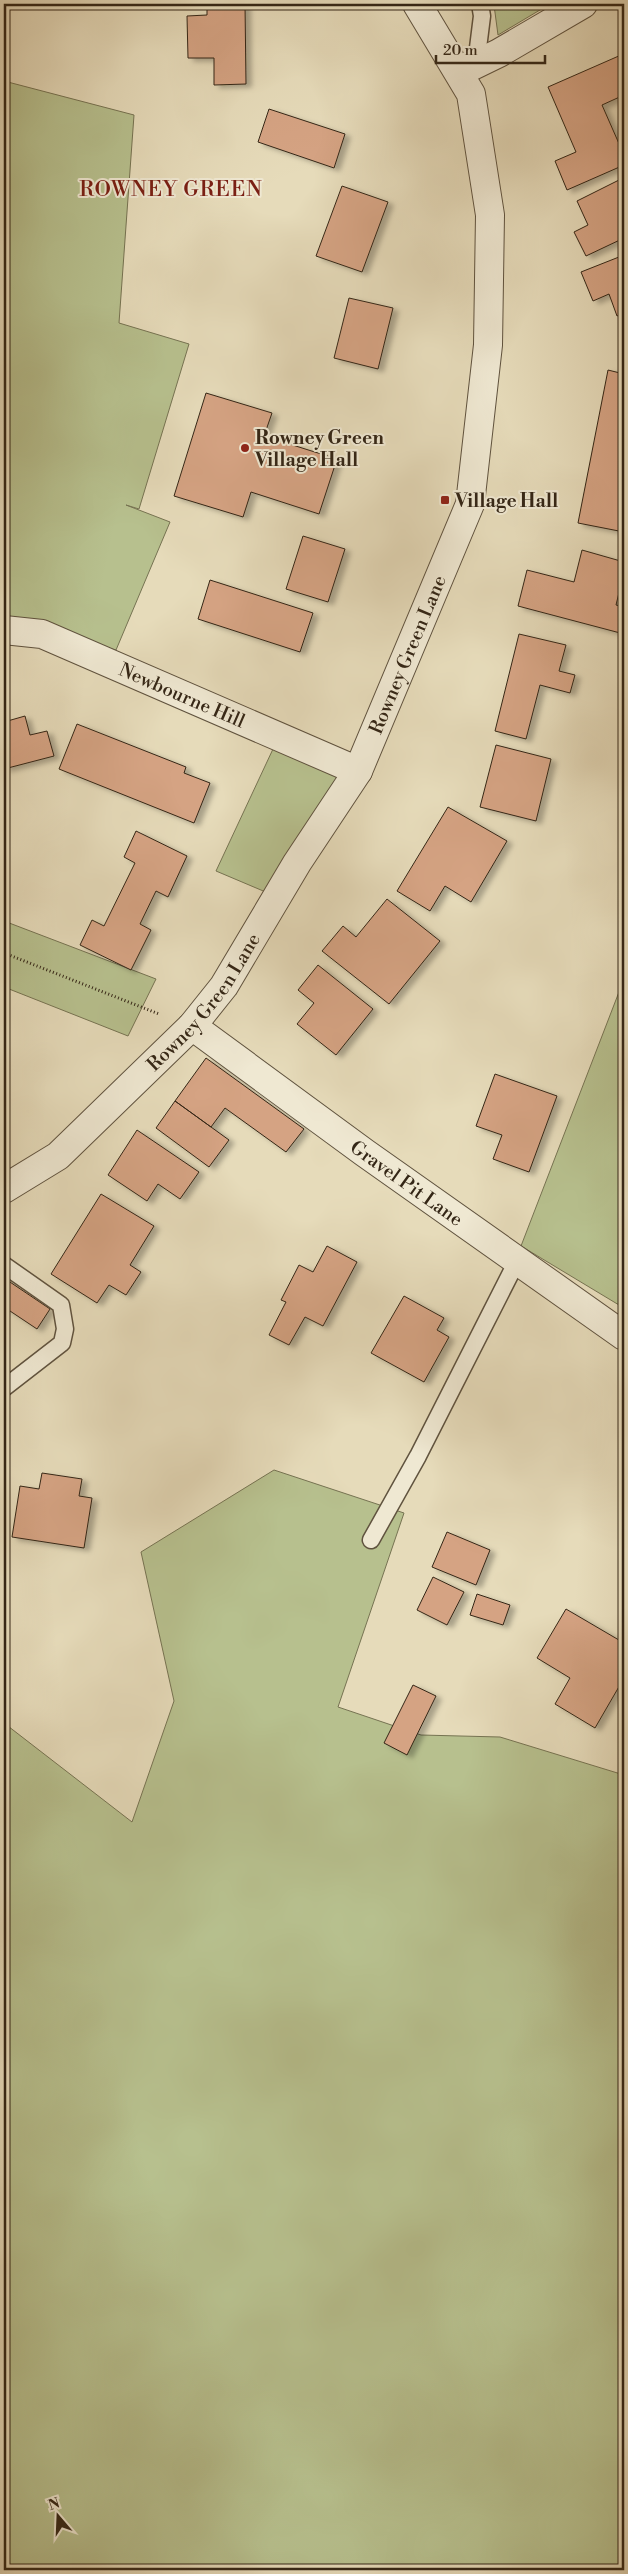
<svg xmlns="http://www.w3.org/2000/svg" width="628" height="2574" font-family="'Libre Bodoni',serif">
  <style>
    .green { fill: #b7c08e; stroke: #767352 }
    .building { fill: #d5a383; stroke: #342616; filter: url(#shadow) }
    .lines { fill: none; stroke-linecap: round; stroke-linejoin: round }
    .service-casing { stroke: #60533f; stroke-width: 19 }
    .minor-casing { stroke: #60533f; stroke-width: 30 }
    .path { stroke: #342616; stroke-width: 3; stroke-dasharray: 1 2.5; stroke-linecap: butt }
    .service { stroke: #efe8d2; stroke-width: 16 }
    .minor { stroke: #efe8d2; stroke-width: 28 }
    .poi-dot { fill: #8f2418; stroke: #efe8d2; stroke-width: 2 }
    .labels { text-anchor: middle; stroke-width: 4; stroke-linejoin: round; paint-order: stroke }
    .poi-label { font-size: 19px; font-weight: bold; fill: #342616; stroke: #efe8d2; text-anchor: start }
    .street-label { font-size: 19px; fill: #342616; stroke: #efe8d2 }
    .quarter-label { font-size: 21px; letter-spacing: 1px; fill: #7a1f14; stroke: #efe8d2 }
  </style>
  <defs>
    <filter id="shadow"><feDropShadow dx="5.5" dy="3" stdDeviation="2.5" flood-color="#0004"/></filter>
  </defs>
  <rect width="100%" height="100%" fill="#e6dbba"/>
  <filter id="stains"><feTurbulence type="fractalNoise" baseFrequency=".004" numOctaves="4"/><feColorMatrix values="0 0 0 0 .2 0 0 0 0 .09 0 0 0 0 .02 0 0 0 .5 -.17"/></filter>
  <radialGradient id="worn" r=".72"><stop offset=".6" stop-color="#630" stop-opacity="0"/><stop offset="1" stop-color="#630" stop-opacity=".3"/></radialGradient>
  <!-- green -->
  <path class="green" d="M496,4H550L498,35L494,5Z
    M4,81L134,115L119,323L189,344L139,509L126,505L170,522L116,650L4,622Z
    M273,749L343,777L268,893L216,871Z
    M4,921L156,979L128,1036L4,987Z
    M624,979V1308L521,1246Z
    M274,1470L404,1513L338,1707L421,1735L500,1737L624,1775V2570H4V1723L132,1822L174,1701L141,1552Z"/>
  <!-- building -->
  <path class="building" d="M207,4H245L246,84L214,85V58H188L187,16L207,15Z
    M621,55L624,62V95L602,105L624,155V165L567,190L555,161L576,152L548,87Z
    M269,109L345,134L334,168L258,142Z
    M623,178L624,238L586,256L574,232L588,225L577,201Z
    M342,186L388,202L362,272L316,256Z
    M624,255V313L617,316L609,294L593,301L581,272Z
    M349,298L393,308L378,369L334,358Z
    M608,370L624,374V532L578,523Z
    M206,393L272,413L264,436L337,459L319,514L251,492L243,517L174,496Z
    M303,536L345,549L328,602L286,589Z
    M582,550L624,562V572L616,605L624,607V634L518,606L527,570L574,582Z
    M210,580L313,613L300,652L198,619Z
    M519,634L566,645L559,671L575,675L570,693L540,685L526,739L495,731Z
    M25,716L30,735L47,731L54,756L4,769V722Z
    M77,724L186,767L184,773L210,783L194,823L59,769Z
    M496,745L551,759L536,821L480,807Z
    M448,807L507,841L471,902L445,886L430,911L397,891Z
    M136,831L187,856L168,897L156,891L140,924L151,930L131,970L80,945L92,920L104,926L135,863L124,857Z
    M387,899L440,941L389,1004L322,951L343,926L356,937Z
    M318,965L373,1009L336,1055L297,1024L314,1003L298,990Z
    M206,1058L304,1129L286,1152L225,1108L211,1127L175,1101Z
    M495,1074L557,1096L529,1172L493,1159L502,1135L476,1126Z
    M175,1101L229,1140L209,1167L156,1128Z
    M137,1130L199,1172L180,1199L158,1184L147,1201L108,1175Z
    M101,1194L154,1226L130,1265L141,1272L126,1295L109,1285L97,1303L51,1274Z
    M327,1246L357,1262L323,1326L305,1317L289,1345L269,1335L286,1302L281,1300L299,1265L313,1272Z
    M624,1277V1287L619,1283Z
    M4,1278L50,1309L37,1329L4,1307Z
    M404,1296L444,1318L437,1330L449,1337L424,1382L371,1353Z
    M42,1473L82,1479L79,1496L92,1498L84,1548L12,1537L20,1486L39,1489Z
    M447,1532L490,1550L476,1585L432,1567Z
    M433,1577L464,1592L447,1625L417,1610Z
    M477,1594L510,1605L503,1625L470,1615Z
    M566,1609L624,1643V1678L595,1728L555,1704L570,1678L537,1658Z
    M413,1685L436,1696L407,1755L384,1743Z"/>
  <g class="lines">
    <defs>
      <path id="service" d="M476,64L482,16L480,4
        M4,1265L61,1305L65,1329L62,1343L4,1388
        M371,1540L418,1456L518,1259"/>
      <g id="minor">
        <path d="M460,72L499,53L583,4"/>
        <path id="s1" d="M4,630L42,634L358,771"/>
        <path id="s2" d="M192,1026L365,1153L624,1336"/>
        <path id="s3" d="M4,1189L58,1156L192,1026L224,986L297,863L358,771L470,504L488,345L490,215L471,94L417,4"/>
      </g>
    </defs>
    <!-- service casing -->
    <use href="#service" class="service-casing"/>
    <!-- minor casing -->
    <use href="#minor" class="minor-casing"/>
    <!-- path -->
    <path class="path" d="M4,953L159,1014"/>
    <!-- service -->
    <use href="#service" class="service"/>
    <!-- minor -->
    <use href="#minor" class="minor"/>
  </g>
  <!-- markers -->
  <g class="poi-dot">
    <circle cx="245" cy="448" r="5"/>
    <rect x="440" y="495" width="10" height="10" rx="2.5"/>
  </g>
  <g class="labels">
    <!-- poi labels -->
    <g class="poi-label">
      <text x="255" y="444">Rowney Green<tspan x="255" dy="22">Village Hall</tspan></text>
      <text x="455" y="507">Village Hall</text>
    </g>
    <!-- street labels -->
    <g class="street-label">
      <text dy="7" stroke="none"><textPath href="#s3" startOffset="681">Rowney Green Lane</textPath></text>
      <text dy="7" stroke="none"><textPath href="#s1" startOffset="191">Newbourne Hill</textPath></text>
      <text dy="7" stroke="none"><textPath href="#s3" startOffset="276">Rowney Green Lane</textPath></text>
      <text dy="7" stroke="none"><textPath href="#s2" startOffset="266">Gravel Pit Lane</textPath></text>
    </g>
    <!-- quarter labels -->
    <g class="quarter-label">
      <text x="171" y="196">ROWNEY GREEN</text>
    </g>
  </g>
  <!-- margin -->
  <rect width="628" height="2574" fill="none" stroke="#e6dbba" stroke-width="20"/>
  <rect x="5" y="5" width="618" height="2564" fill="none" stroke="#342616" stroke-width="2.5"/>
  <rect x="10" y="10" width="608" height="2554" fill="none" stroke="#342616"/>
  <!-- north arrow -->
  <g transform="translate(58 2516) rotate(341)" stroke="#efe8d2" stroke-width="4" paint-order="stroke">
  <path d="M0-4L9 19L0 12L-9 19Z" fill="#342616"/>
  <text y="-8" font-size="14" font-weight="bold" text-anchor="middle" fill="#342616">N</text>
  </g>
  <!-- scale -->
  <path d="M436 55v8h109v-8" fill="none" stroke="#342616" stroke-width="2.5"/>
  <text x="443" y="55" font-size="15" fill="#342616" stroke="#efe8d2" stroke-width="4" paint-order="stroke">20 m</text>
  <rect width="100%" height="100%" filter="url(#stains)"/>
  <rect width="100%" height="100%" fill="url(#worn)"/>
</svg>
